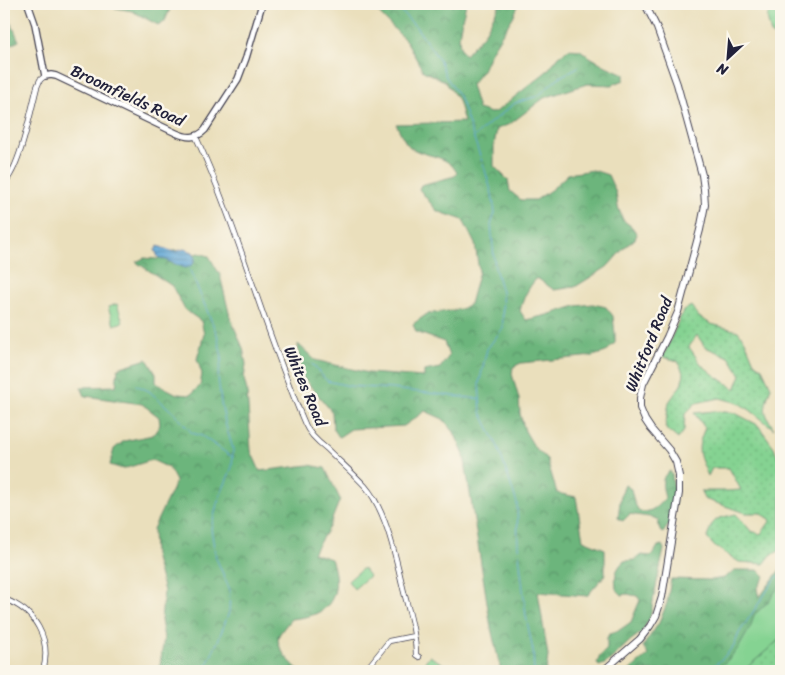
<svg xmlns="http://www.w3.org/2000/svg" width="785" height="675" font-family="Sriracha,sans-serif">
  <style>
    .grass { fill: url(#grass-dots); stroke: #547a66; fill-rule: evenodd }
    .forest { fill: url(#forest-crowns); stroke: #476c5c }
    .park { fill: #85d392; stroke: #547a66 }
    .water { fill: url(#water-rules); stroke: #406488 }
    .lines { fill: none; stroke-linecap: round; stroke-linejoin: round }
    .stream { stroke: #5ea5d4; stroke-width: 1 }
    .minor-casing { stroke: #403e4e; stroke-width: 6 }
    .tertiary-casing { stroke: #403e4e; stroke-width: 8 }
    .secondary-casing { stroke: #403e4e; stroke-width: 8 }
    .minor { stroke: #fff; stroke-width: 4.5 }
    .tertiary { stroke: #fff; stroke-width: 5.5 }
    .secondary { stroke: #fff; stroke-width: 6 }
    .labels { text-anchor: middle; stroke-width: 5; stroke-linejoin: round; paint-order: stroke }
    .street-label { font-size: 16px; fill: #22223b; stroke: #fbf7ec }
  </style>
  <defs>
    <pattern id="grass-dots" width="8" height="8" patternUnits="userSpaceOnUse" patternTransform="scale(1.25)"><rect width="8" height="8" fill="#85d392"/><path d="M2 2h.1M6 6h.1" fill="none" stroke="#73b57f" stroke-width="1.8" stroke-linecap="round"/></pattern>
    <pattern id="forest-crowns" width="20" height="18" patternUnits="userSpaceOnUse" patternTransform="scale(1.25)"><rect width="20" height="18" fill="#6cb57c"/><path d="M2 6a3 3 0 1 1 6 0M12 15a3 3 0 1 1 6 0" fill="none" stroke="#589367"/></pattern>
    <pattern id="water-rules" width="6" height="5" patternUnits="userSpaceOnUse" patternTransform="scale(1.25)"><rect width="6" height="5" fill="#5ea5d4"/><path d="M0 2.5h6" fill="none" stroke="#4d86ad"/></pattern>
  </defs>
  <rect width="100%" height="100%" fill="#fbf7ec"/>
  <filter id="ink" filterUnits="userSpaceOnUse"><feTurbulence type="fractalNoise" baseFrequency=".02" numOctaves="2"/><feDisplacementMap in="SourceGraphic" scale="10" xChannelSelector="R" yChannelSelector="G"/><feConvolveMatrix kernelMatrix="1 2 1 2 8 2 1 2 1" color-interpolation-filters="sRGB"/></filter>
  <filter id="wash" filterUnits="userSpaceOnUse"><feTurbulence type="fractalNoise" baseFrequency=".0096" numOctaves="4" result="noise"/><feDisplacementMap in="SourceGraphic" scale="20" xChannelSelector="R" yChannelSelector="G"/><feGaussianBlur stdDeviation="1.12" result="paint"/><feColorMatrix in="noise" values="0 0 0 0 0 0 0 0 0 0 0 0 0 0 0 0 0 1.4 0 .05"/><feComposite in="paint" operator="in"/></filter>
  <g filter="url(#wash)">
    <rect width="100%" height="100%" fill="#eadfbc"/>
    <!-- grass -->
    <path class="grass" d="M773,4H781V39L771,35L767,17Z
      M691,306L699,317L711,324L738,331L745,341L754,362L762,368L771,387C764,409 762,409 774,429L750,410L738,403L720,398L696,403L685,414L684,431L678,439L665,428L669,402L681,385L684,375L678,361L663,357L683,311ZM697,335L705,347L729,357L741,375L735,389L713,374L701,364L689,347Z
      M714,411L735,413L758,425L774,447L781,466V550L771,555L764,564L739,562L714,546L707,538C713,517 716,519 736,514L751,531L761,534L771,520L761,513H746L704,499L701,491H726L741,490L729,468H712L708,476C699,455 695,450 705,428L694,413Z
      M781,638V671H743Z
      M429,656L456,671H433L423,665Z"/>
    <!-- forest -->
    <path class="forest" d="M99,4H172L165,21L158,25L132,11L105,6Z
      M370,4H466C463,18 453,44 465,55L484,34L500,4H519L513,17L492,50L483,70L471,85L478,109L491,113L497,111L547,71L559,56L569,49L580,50L590,57L606,66L624,74V80L612,85L587,84L544,98L510,124L497,129L494,145V166L508,180L510,191L521,200H536L552,189L568,174L593,170L608,175L616,193L618,207L623,220L632,227L637,234L635,239L625,247L607,267L575,287L554,290L537,278C528,288 523,298 520,311L526,320L547,315L576,306L593,304L606,307L613,316L615,334V343L606,352L593,356L521,363L513,367L512,374L519,399L520,414L525,431L535,448L547,459L557,493L576,497L583,540L605,549V575L587,596L538,592L548,656L546,671H501L491,628L464,455L454,432L443,419L425,411L404,426L351,429L339,437L333,428L332,412L301,375L298,344L315,360L368,373L424,377V371L440,368L449,356L444,342L416,332L413,324L427,314L461,309L470,304L479,271L475,244L463,220L437,211L419,189L421,185L455,176L457,173C447,153 425,158 410,147C404,142 400,131 396,124L434,123L464,122L458,100L445,81L423,71L407,42Z
      M4,6L19,41L4,48Z
      M175,250L191,255L199,253L209,256L220,275L230,317L243,348L246,364L244,379L247,391L251,451L260,471L309,465L325,468L340,499L329,527L313,553L331,559C339,580 338,605 315,614C308,617 299,618 291,619C287,624 282,630 279,635C274,647 292,664 300,671H159L164,638L161,620L164,591L154,555L153,529L176,481L169,468L152,460L123,469L110,465L114,449L124,441L153,435L160,425L159,417L142,404L85,396L81,387L116,386L118,368L147,359L156,374V383L177,394L190,395L200,386L202,374L197,359L204,334L201,321L185,310L172,286L136,262L144,258L157,259Z
      M670,471L672,475L675,503L671,521L663,533L660,531L658,520C652,516 637,516 630,514L623,521L618,518L621,494L625,485L631,489L634,502L639,511C650,514 657,507 665,498C663,489 659,477 670,471Z
      M662,545L664,549L654,596L650,618L641,633L631,640L609,661L604,664L599,666L597,663L600,656L607,649V638L609,634L618,631L631,622L640,600L637,596L627,594L622,595L616,589C615,576 614,571 624,561L634,560L641,555L650,556L654,553L658,546Z
      M781,568V632L726,671H629L648,655L643,646L659,623L667,603L671,579L712,580L724,578L736,570H758L765,576L757,589L759,598Z"/>
    <!-- park -->
    <path class="park" d="M117,304L123,322L114,325L108,307Z
      M363,568L369,576L354,589L348,581Z
      M781,584V638L743,671H715C719,666 724,664 729,659C732,656 734,652 738,649L751,626L754,615L767,603Z"/>
    <!-- water -->
    <path class="water" d="M158,246L174,252L184,249L193,252C198,260 194,266 185,268L158,257L155,250Z"/>
    <g class="lines">
      <!-- stream -->
      <path class="stream" d="M394,4L416,27L440,61L446,77L459,96L485,170L492,194L495,213L491,225L495,268L502,292L503,328L487,349L479,384L481,412L498,447L517,503L518,546L526,616L533,651L534,671
        M474,137L490,123L515,103L538,96L558,78L578,67
        M189,268L217,334L222,357L218,377L221,403L226,426L233,449L232,467L217,504L211,529L216,558L230,590L229,612L218,641L204,671
        M312,364L327,381L350,386L392,389L480,399
        M136,385L149,391L175,414L192,433L202,436L232,457
        M707,671L723,658L734,646L739,633L763,597L774,580L781,574"/>
    </g>
  </g>
  <g filter="url(#ink)">
    <g class="lines">
      <defs>
        <path id="minor" d="M196,137C239,230 264,330 305,424C309,434 318,442 327,449C339,461 353,473 365,486C387,511 396,560 404,592C409,612 416,634 416,655L419,657
          M4,183C20,168 31,110 37,87L40,80L45,76
          M4,599C35,610 52,639 43,671
          M365,671L389,641L414,636"/>
        <path id="tertiary" d="M28,4L35,24L45,76L51,75L56,76L176,133C187,138 196,139 205,130L238,79L246,58L262,4"/>
        <path id="secondary" d="M603,671L640,639L650,626L656,616L662,597L679,493V476L676,462L669,450L651,429L645,420L640,408V398L643,384L667,337L678,312L700,230L705,205L704,189L702,175L677,84L657,28L645,4"/>
      </defs>
      <!-- minor casing -->
      <use href="#minor" class="minor-casing"/>
      <!-- tertiary casing -->
      <use href="#tertiary" class="tertiary-casing"/>
      <!-- secondary casing -->
      <use href="#secondary" class="secondary-casing"/>
      <!-- minor -->
      <use href="#minor" class="minor"/>
      <!-- tertiary -->
      <use href="#tertiary" class="tertiary"/>
      <!-- secondary -->
      <use href="#secondary" class="secondary"/>
    </g>
  </g>
  <g class="labels">
    <!-- street labels -->
    <g class="street-label">
      <text transform="translate(128 95) rotate(25)" y="6">Broomfields Road</text>
      <text transform="translate(648 344) rotate(-68)" y="6">Whitford Road</text>
      <text transform="translate(306 386) rotate(67)" y="6">Whites Road</text>
    </g>
  </g>
  <!-- margin -->
  <rect width="785" height="675" fill="none" stroke="#fbf7ec" stroke-width="20"/>
  <!-- north arrow -->
  <g transform="translate(728 58) rotate(206)" stroke="#fbf7ec" stroke-width="4" paint-order="stroke">
  <path d="M0-4L9 19L0 12L-9 19Z" fill="#22223b"/>
  <text y="-8" font-size="14" font-weight="bold" text-anchor="middle" fill="#22223b">N</text>
  </g>
</svg>
